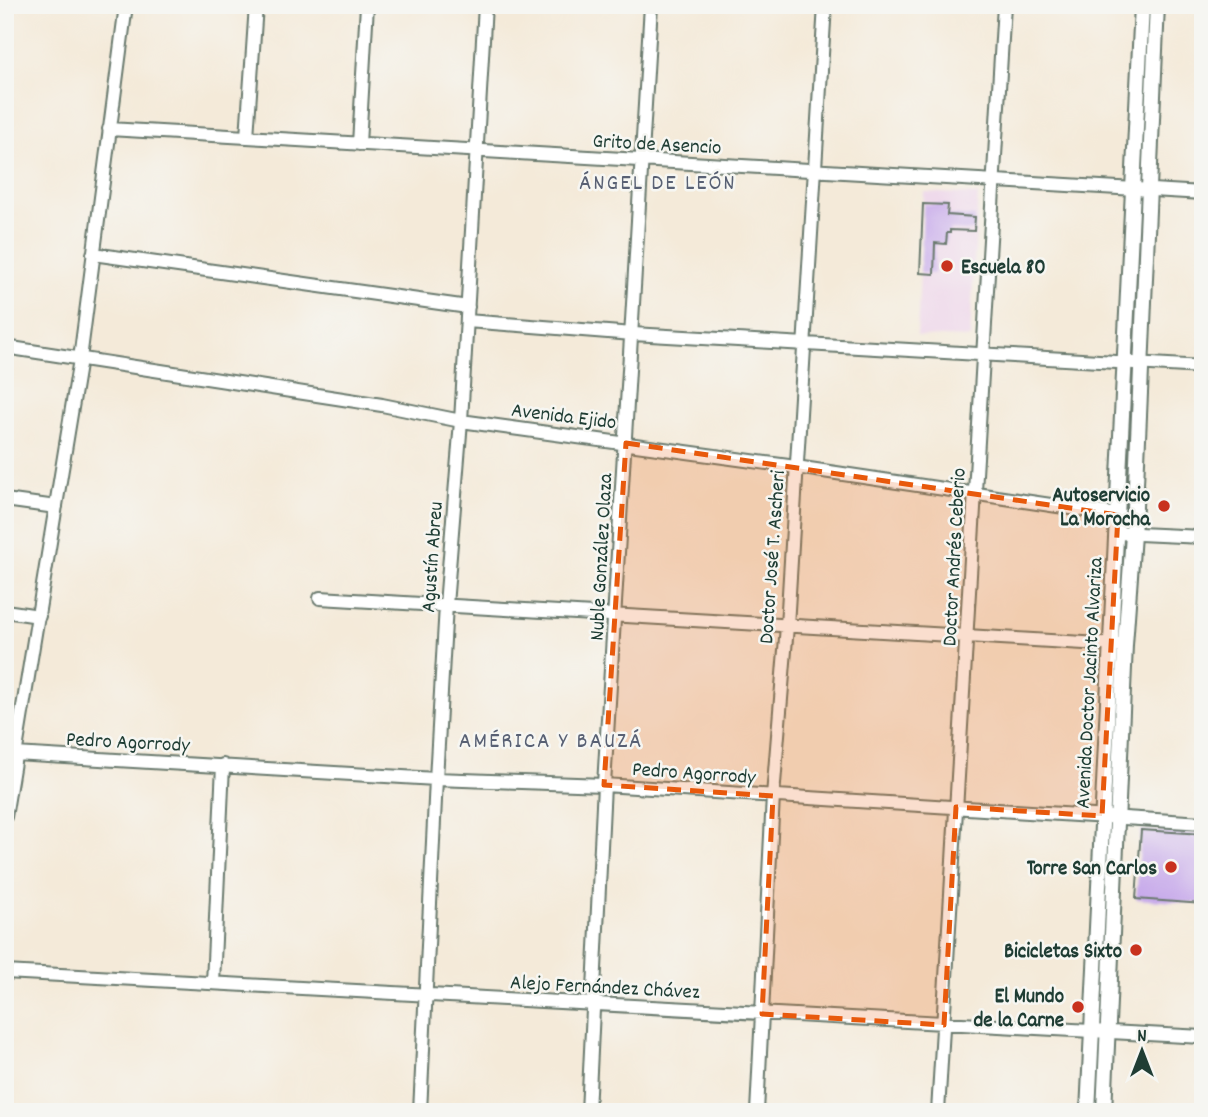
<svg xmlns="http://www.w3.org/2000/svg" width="1208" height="1117" font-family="Dekko,sans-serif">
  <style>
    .built { fill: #edd1e9 }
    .green { fill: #9fc772; stroke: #5f8253; stroke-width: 2 }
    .building { fill: #c4a5ea }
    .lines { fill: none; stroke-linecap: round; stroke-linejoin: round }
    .minor-casing { stroke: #6a7a6e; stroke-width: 16 }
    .major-casing { stroke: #6a7a6e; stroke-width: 18 }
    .minor { stroke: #fff; stroke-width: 12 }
    .major { stroke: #fff; stroke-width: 14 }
    .marked { fill: #e8590c; fill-opacity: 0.2; stroke: #e8590c; stroke-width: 5; stroke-dasharray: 14 9; stroke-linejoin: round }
    .poi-dot { fill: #c8321e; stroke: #f6f6f2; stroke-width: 2.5 }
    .labels { text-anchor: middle; stroke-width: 5; stroke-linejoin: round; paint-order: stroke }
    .street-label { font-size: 21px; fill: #1f3d34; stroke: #f6f6f2 }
    .poi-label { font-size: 21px; font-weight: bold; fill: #1f3d34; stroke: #f6f6f2; text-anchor: end }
    .neighbourhood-label { font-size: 23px; letter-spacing: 2px; fill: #596174; stroke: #f6f6f2 }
  </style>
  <rect width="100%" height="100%" fill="#f6f6f2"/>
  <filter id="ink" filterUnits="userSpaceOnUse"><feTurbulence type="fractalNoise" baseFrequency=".0143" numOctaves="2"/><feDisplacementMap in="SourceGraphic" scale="14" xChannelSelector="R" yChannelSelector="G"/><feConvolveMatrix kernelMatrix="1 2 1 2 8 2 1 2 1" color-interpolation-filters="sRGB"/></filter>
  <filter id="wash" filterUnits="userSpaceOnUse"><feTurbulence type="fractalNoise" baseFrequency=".00686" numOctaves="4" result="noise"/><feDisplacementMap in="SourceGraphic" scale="28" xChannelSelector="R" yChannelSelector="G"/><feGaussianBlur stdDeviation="1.57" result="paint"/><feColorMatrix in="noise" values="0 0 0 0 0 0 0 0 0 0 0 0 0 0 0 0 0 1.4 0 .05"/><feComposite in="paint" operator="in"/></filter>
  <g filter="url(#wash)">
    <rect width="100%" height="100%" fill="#f4ead9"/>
    <!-- built -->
    <path class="built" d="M924,192L978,195L970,338L917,336Z"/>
    <!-- green -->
    <path class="green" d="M1140,209L1142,210L1134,347L1132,346Z
      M1132,380L1134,382L1127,528H1125L1128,467L1125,463Z"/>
    <g id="blocks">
      <!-- building -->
      <path class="building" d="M923,204L948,205L947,215L975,217L974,231L950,230V233H947L946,244L935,243L934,274L920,273Z
        M1141,830L1203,834V904L1136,899Z"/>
    </g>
  </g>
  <g filter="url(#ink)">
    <use href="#blocks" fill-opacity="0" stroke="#6a7a6e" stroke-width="2"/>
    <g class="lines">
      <defs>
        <path id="minor" d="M109,129L1203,193
          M247,137L256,5
          M359,144L367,5
          M93,254L468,307
          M467,321L633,334L1203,367
          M5,347L382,405L461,421L796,467L1118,515
          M5,500L56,507
          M1117,533L1203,537
          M320,598L1118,645
          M5,611L39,616
          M15,754L436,779L604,785L1203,823
          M5,817L80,359L126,5
          M5,972L1203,1037
          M213,983L223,765
          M420,1112L436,779L446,605L461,421L485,5
          M588,1112L604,785L651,5
          M757,1112L773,796L787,626L825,5
          M938,1112L1004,5"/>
        <path id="major" d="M1088,1112L1142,5
          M1104,1112L1125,645L1135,507L1157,5"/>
      </defs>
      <!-- minor casing -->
      <use href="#minor" class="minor-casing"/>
      <!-- major casing -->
      <use href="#major" class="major-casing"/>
      <!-- minor -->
      <use href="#minor" class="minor"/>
      <!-- major -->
      <use href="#major" class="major"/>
    </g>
  </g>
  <!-- marked area -->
  <path class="marked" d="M626,443L1118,515L1102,816L956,807L944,1025L762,1014L773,796L604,785Z"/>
  <!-- markers -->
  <g class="poi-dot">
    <circle cx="947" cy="266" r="7"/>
    <circle cx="1164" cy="506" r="7"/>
    <circle cx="1171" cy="867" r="7"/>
    <circle cx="1136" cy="950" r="7"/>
    <circle cx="1078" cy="1007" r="7"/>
  </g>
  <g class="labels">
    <!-- street labels -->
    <g class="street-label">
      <text transform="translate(657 143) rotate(3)" y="7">Grito de Asencio</text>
      <text transform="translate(564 415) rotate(7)" y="7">Avenida Ejido</text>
      <text transform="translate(431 557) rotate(-86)" y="7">Agustín Abreu</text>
      <text transform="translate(600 557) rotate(-87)" y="7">Nuble González Olaza</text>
      <text transform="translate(771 557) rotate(-86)" y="7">Doctor José T. Ascheri</text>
      <text transform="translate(953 557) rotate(-87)" y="7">Doctor Andrés Ceberio</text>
      <text transform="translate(1088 683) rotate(-87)" y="7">Avenida Doctor Jacinto Alvariza</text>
      <text transform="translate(128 741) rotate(3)" y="7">Pedro Agorrody</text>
      <text transform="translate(694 772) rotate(4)" y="7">Pedro Agorrody</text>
      <text transform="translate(605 986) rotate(3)" y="7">Alejo Fernández Chávez</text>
    </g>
    <!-- poi labels -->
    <g class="poi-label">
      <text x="961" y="273" text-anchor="start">Escuela 80</text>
      <text x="1150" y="501">Autoservicio<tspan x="1150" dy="24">La Morocha</tspan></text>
      <text x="1157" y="874">Torre San Carlos</text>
      <text x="1122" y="957">Bicicletas Sixto</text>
      <text x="1064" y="1002">El Mundo<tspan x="1064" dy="24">de la Carne</tspan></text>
    </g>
    <!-- neighbourhood labels -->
    <g class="neighbourhood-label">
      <text x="658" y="189">ÁNGEL DE LEÓN</text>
      <text x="551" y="747">AMÉRICA Y BAUZÁ</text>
    </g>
  </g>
  <!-- margin -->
  <rect width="1208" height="1117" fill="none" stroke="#f6f6f2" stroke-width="28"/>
  <!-- north arrow -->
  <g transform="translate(1142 1051)" stroke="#f6f6f2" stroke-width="5" paint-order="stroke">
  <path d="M0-5L12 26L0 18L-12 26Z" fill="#1f3d34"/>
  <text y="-10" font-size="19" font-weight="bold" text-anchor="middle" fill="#1f3d34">N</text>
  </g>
</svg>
